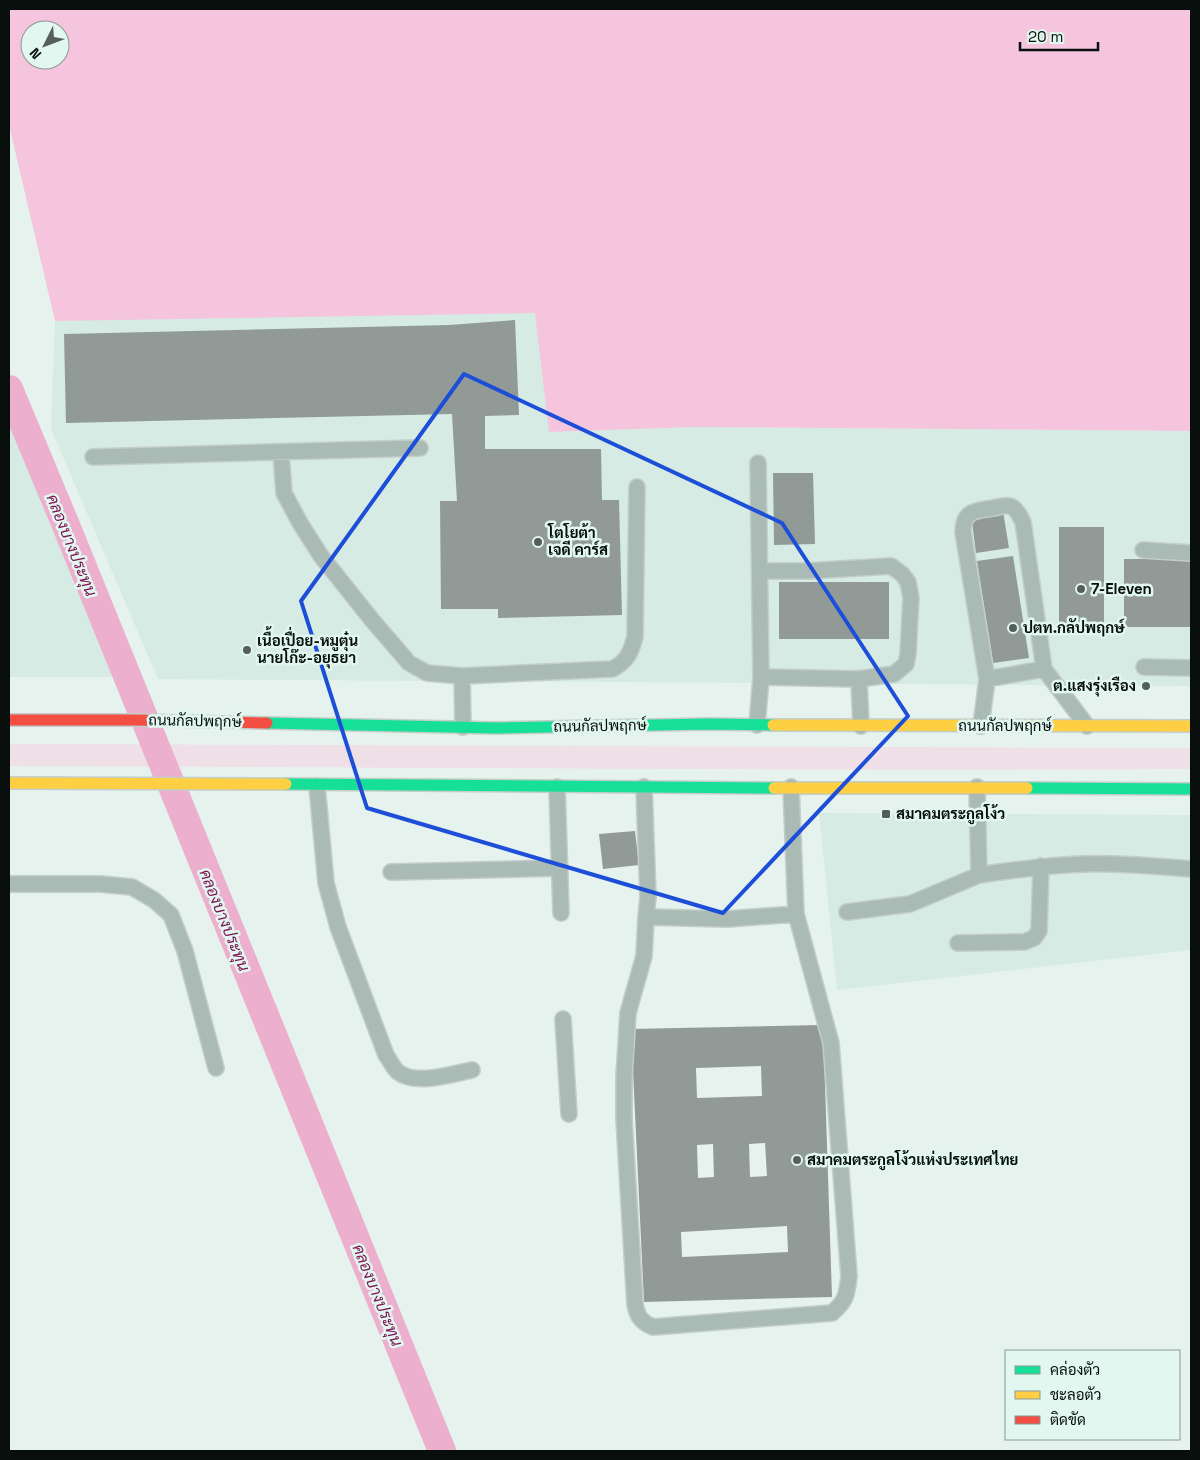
<svg xmlns="http://www.w3.org/2000/svg" width="1200" height="1460" font-family="'Space Grotesk',Sarabun,sans-serif">
  <style>
    .built { fill: #d5ebe4 }
    .green { fill: #efe0e7 }
    .forest { fill: #f4c5dc; fill-rule: evenodd }
    .lines { fill: none; stroke-linecap: round; stroke-linejoin: round }
    .canal { stroke: #ecafcd; stroke-width: 28 }
    .building { fill: #919a97; fill-rule: evenodd }
    .lane-casing { stroke: #c3cdc9; stroke-width: 18 }
    .fast-casing { stroke: #c3cdc9; stroke-width: 14 }
    .slow-casing { stroke: #c3cdc9; stroke-width: 14 }
    .jam-casing { stroke: #c3cdc9; stroke-width: 14 }
    .lane { stroke: #aabab5; stroke-width: 15 }
    .fast { stroke: #16e098; stroke-width: 11 }
    .slow { stroke: #ffcf43; stroke-width: 11 }
    .jam { stroke: #f24e42; stroke-width: 11 }
    .marked { fill: none; stroke: #1d4ed8; stroke-width: 4; stroke-linejoin: round }
    .poi-dot { fill: #555e5b; stroke: #e1f7ef; stroke-width: 2 }
    .labels { text-anchor: middle; stroke-width: 5; stroke-linejoin: round; paint-order: stroke }
    .poi-label { font-size: 15px; font-weight: bold; fill: #070e0c; stroke: #e1f7ef; text-anchor: start }
    .street-label { font-size: 15px; fill: #070e0c; stroke: #e1f7ef }
    .water-label { font-size: 16px; font-style: italic; fill: #821556; stroke: #e1f7ef }
  </style>
  <rect width="100%" height="100%" fill="#e6f2ee"/>
  <!-- built -->
  <path class="built" d="M535,306L550,432L696,427L1191,431V686L158,679L51,429L55,321Z
    M9,424L114,677H9Z
    M819,813L1191,815V950L837,990Z"/>
  <!-- green -->
  <path class="green" d="M9,744L1191,748V769L925,770L9,766Z"/>
  <!-- forest -->
  <path class="forest" d="M9,9H1191V431L696,427L549,432L535,313L55,321L9,125ZM30,30H60V60H30Z"/>
  <g class="lines">
    <!-- canal -->
    <path class="canal" d="M9,389L65,523L442,1451"/>
  </g>
  <!-- building -->
  <path class="building" d="M515,320L519,415L485,416V449H601L602,500H619L622,615L498,618V609H441L440,501H457L452,414L66,423L64,334L449,325Z
    M773,473H813L815,544L774,545Z
    M1003,511L1009,548L976,553L971,515Z
    M1059,527H1104V631H1059Z
    M1013,556L1029,658L993,663L977,561Z
    M1124,559H1191V627H1124Z
    M779,582H889V639H779Z
    M635,831L639,865L603,869L599,834Z
    M823,1025L832,1297L644,1302L631,1029ZM761,1066L762,1096L697,1098L696,1068ZM765,1143L767,1176L750,1177L749,1144ZM713,1144L714,1177L698,1178L697,1145ZM787,1226L788,1252L682,1257L681,1232Z"/>
  <g class="lines">
    <defs>
      <path id="lane" d="M281,453L284,493L300,523L321,556L372,620L409,663L427,673L462,676
        M93,457L420,448
        M758,463L761,677L859,679L894,674L906,664L908,654L911,598L908,582L902,574L891,566L807,571H760
        M1143,550L1191,553
        M1144,667L1191,668
        M859,679L861,726
        M987,679L1044,669
        M757,725L761,677
        M981,726L987,679L963,532C963,510 976,511 993,508C998,507 1005,505 1010,506C1016,508 1020,516 1023,522L1044,669L1087,726
        M463,727L462,676L612,669C627,662 631,652 635,637L637,487
        M317,786L326,883L338,927L386,1055C390,1060 393,1068 398,1072C416,1086 451,1074 472,1070
        M557,787L561,913
        M644,787L648,897L646,917
        M791,787L796,914L727,919L646,917L644,956L628,1013L624,1077V1119L635,1304C637,1316 641,1322 653,1327L832,1313C846,1301 847,1295 849,1276L831,1043L796,914
        M977,787L979,875C1013,870 1048,865 1083,864C1119,863 1155,866 1191,869
        M391,872L559,868
        M9,884H100L132,887L154,900L171,915L185,951L216,1068
        M847,912L910,904L979,875
        M958,943L1024,942L1034,938L1039,931L1041,866
        M563,1019L569,1114"/>
      <path id="fast" d="M267,723L496,728L708,724L773,725
        M286,784L774,788
        M1027,788L1191,789"/>
      <path id="slow" d="M773,725L1191,726
        M9,783L286,784
        M774,788H1027"/>
      <path id="jam" d="M9,720H133L267,723"/>
    </defs>
    <!-- lane casing -->
    <use href="#lane" class="lane-casing"/>
    <!-- fast casing -->
    <use href="#fast" class="fast-casing"/>
    <!-- slow casing -->
    <use href="#slow" class="slow-casing"/>
    <!-- jam casing -->
    <use href="#jam" class="jam-casing"/>
    <!-- lane -->
    <use href="#lane" class="lane"/>
    <!-- fast -->
    <use href="#fast" class="fast"/>
    <!-- slow -->
    <use href="#slow" class="slow"/>
    <!-- jam -->
    <use href="#jam" class="jam"/>
  </g>
  <!-- marked area -->
  <path class="marked" d="M464,374L782,523L908,716L723,913L367,808L301,601Z"/>
  <!-- markers -->
  <g class="poi-dot">
    <circle cx="538" cy="542" r="5"/>
    <circle cx="1081" cy="589" r="5"/>
    <circle cx="1013" cy="628" r="5"/>
    <circle cx="247" cy="650" r="5"/>
    <circle cx="1146" cy="686" r="5"/>
    <rect x="881" y="809" width="10" height="10" rx="2.5"/>
    <circle cx="797" cy="1160" r="5"/>
  </g>
  <g class="labels">
    <!-- poi labels -->
    <g class="poi-label">
      <text x="548" y="538">โตโยต้า<tspan x="548" dy="17">เจดี คาร์ส</tspan></text>
      <text x="1091" y="594">7-Eleven</text>
      <text x="1023" y="633">ปตท.กลัปพฤกษ์</text>
      <text x="257" y="646">เนื้อเปื่อย-หมูตุ๋น<tspan x="257" dy="17">นายโก๊ะ-อยุธยา</tspan></text>
      <text x="1136" y="691" text-anchor="end">ต.แสงรุ่งเรือง</text>
      <text x="896" y="819">สมาคมตระกูลโง้ว</text>
      <text x="807" y="1165">สมาคมตระกูลโง้วแห่งประเทศไทย</text>
    </g>
    <!-- street labels -->
    <g class="street-label">
      <text transform="translate(195 721) rotate(1)" y="5">ถนนกัลปพฤกษ์</text>
      <text transform="translate(600 726) rotate(-1)" y="5">ถนนกัลปพฤกษ์</text>
      <text x="1005" y="731">ถนนกัลปพฤกษ์</text>
    </g>
    <!-- water labels -->
    <g class="water-label">
      <text transform="translate(72 545) rotate(68)" y="6">คลองบางประทุน</text>
      <text transform="translate(225 920) rotate(68)" y="6">คลองบางประทุน</text>
      <text transform="translate(378 1295) rotate(68)" y="6">คลองบางประทุน</text>
    </g>
  </g>
  <!-- border -->
  <rect width="1200" height="1460" fill="none" stroke="#070e0c" stroke-width="20"/>
  <!-- legend -->
  <rect x="1005" y="1350" width="175" height="90" fill="#e1f7ef" stroke="#8a9a94"/>
  <rect x="1015" y="1366" width="25" height="8" fill="#16e098" stroke="#8a9a94"/>
  <text x="1050" y="1375" font-size="15" fill="#070e0c">คล่องตัว</text>
  <rect x="1015" y="1391" width="25" height="8" fill="#ffcf43" stroke="#8a9a94"/>
  <text x="1050" y="1400" font-size="15" fill="#070e0c">ชะลอตัว</text>
  <rect x="1015" y="1416" width="25" height="8" fill="#f24e42" stroke="#8a9a94"/>
  <text x="1050" y="1425" font-size="15" fill="#070e0c">ติดขัด</text>
  <!-- north arrow -->
  <g transform="translate(45 45) rotate(228)"><circle r="24" fill="#e1f7ef" stroke="#8a9a94"/>
  <path d="M0-4L9 19L0 12L-9 19Z" fill="#555e5b"/>
  <text y="-8" font-size="14" font-weight="bold" text-anchor="middle" fill="#070e0c">N</text>
  </g>
  <!-- scale -->
  <path d="M1020 42v8h78v-8" fill="none" stroke="#070e0c" stroke-width="2.5"/>
  <text x="1028" y="42" font-size="15" fill="#070e0c" stroke="#e1f7ef" stroke-width="4" paint-order="stroke">20 m</text>
</svg>
